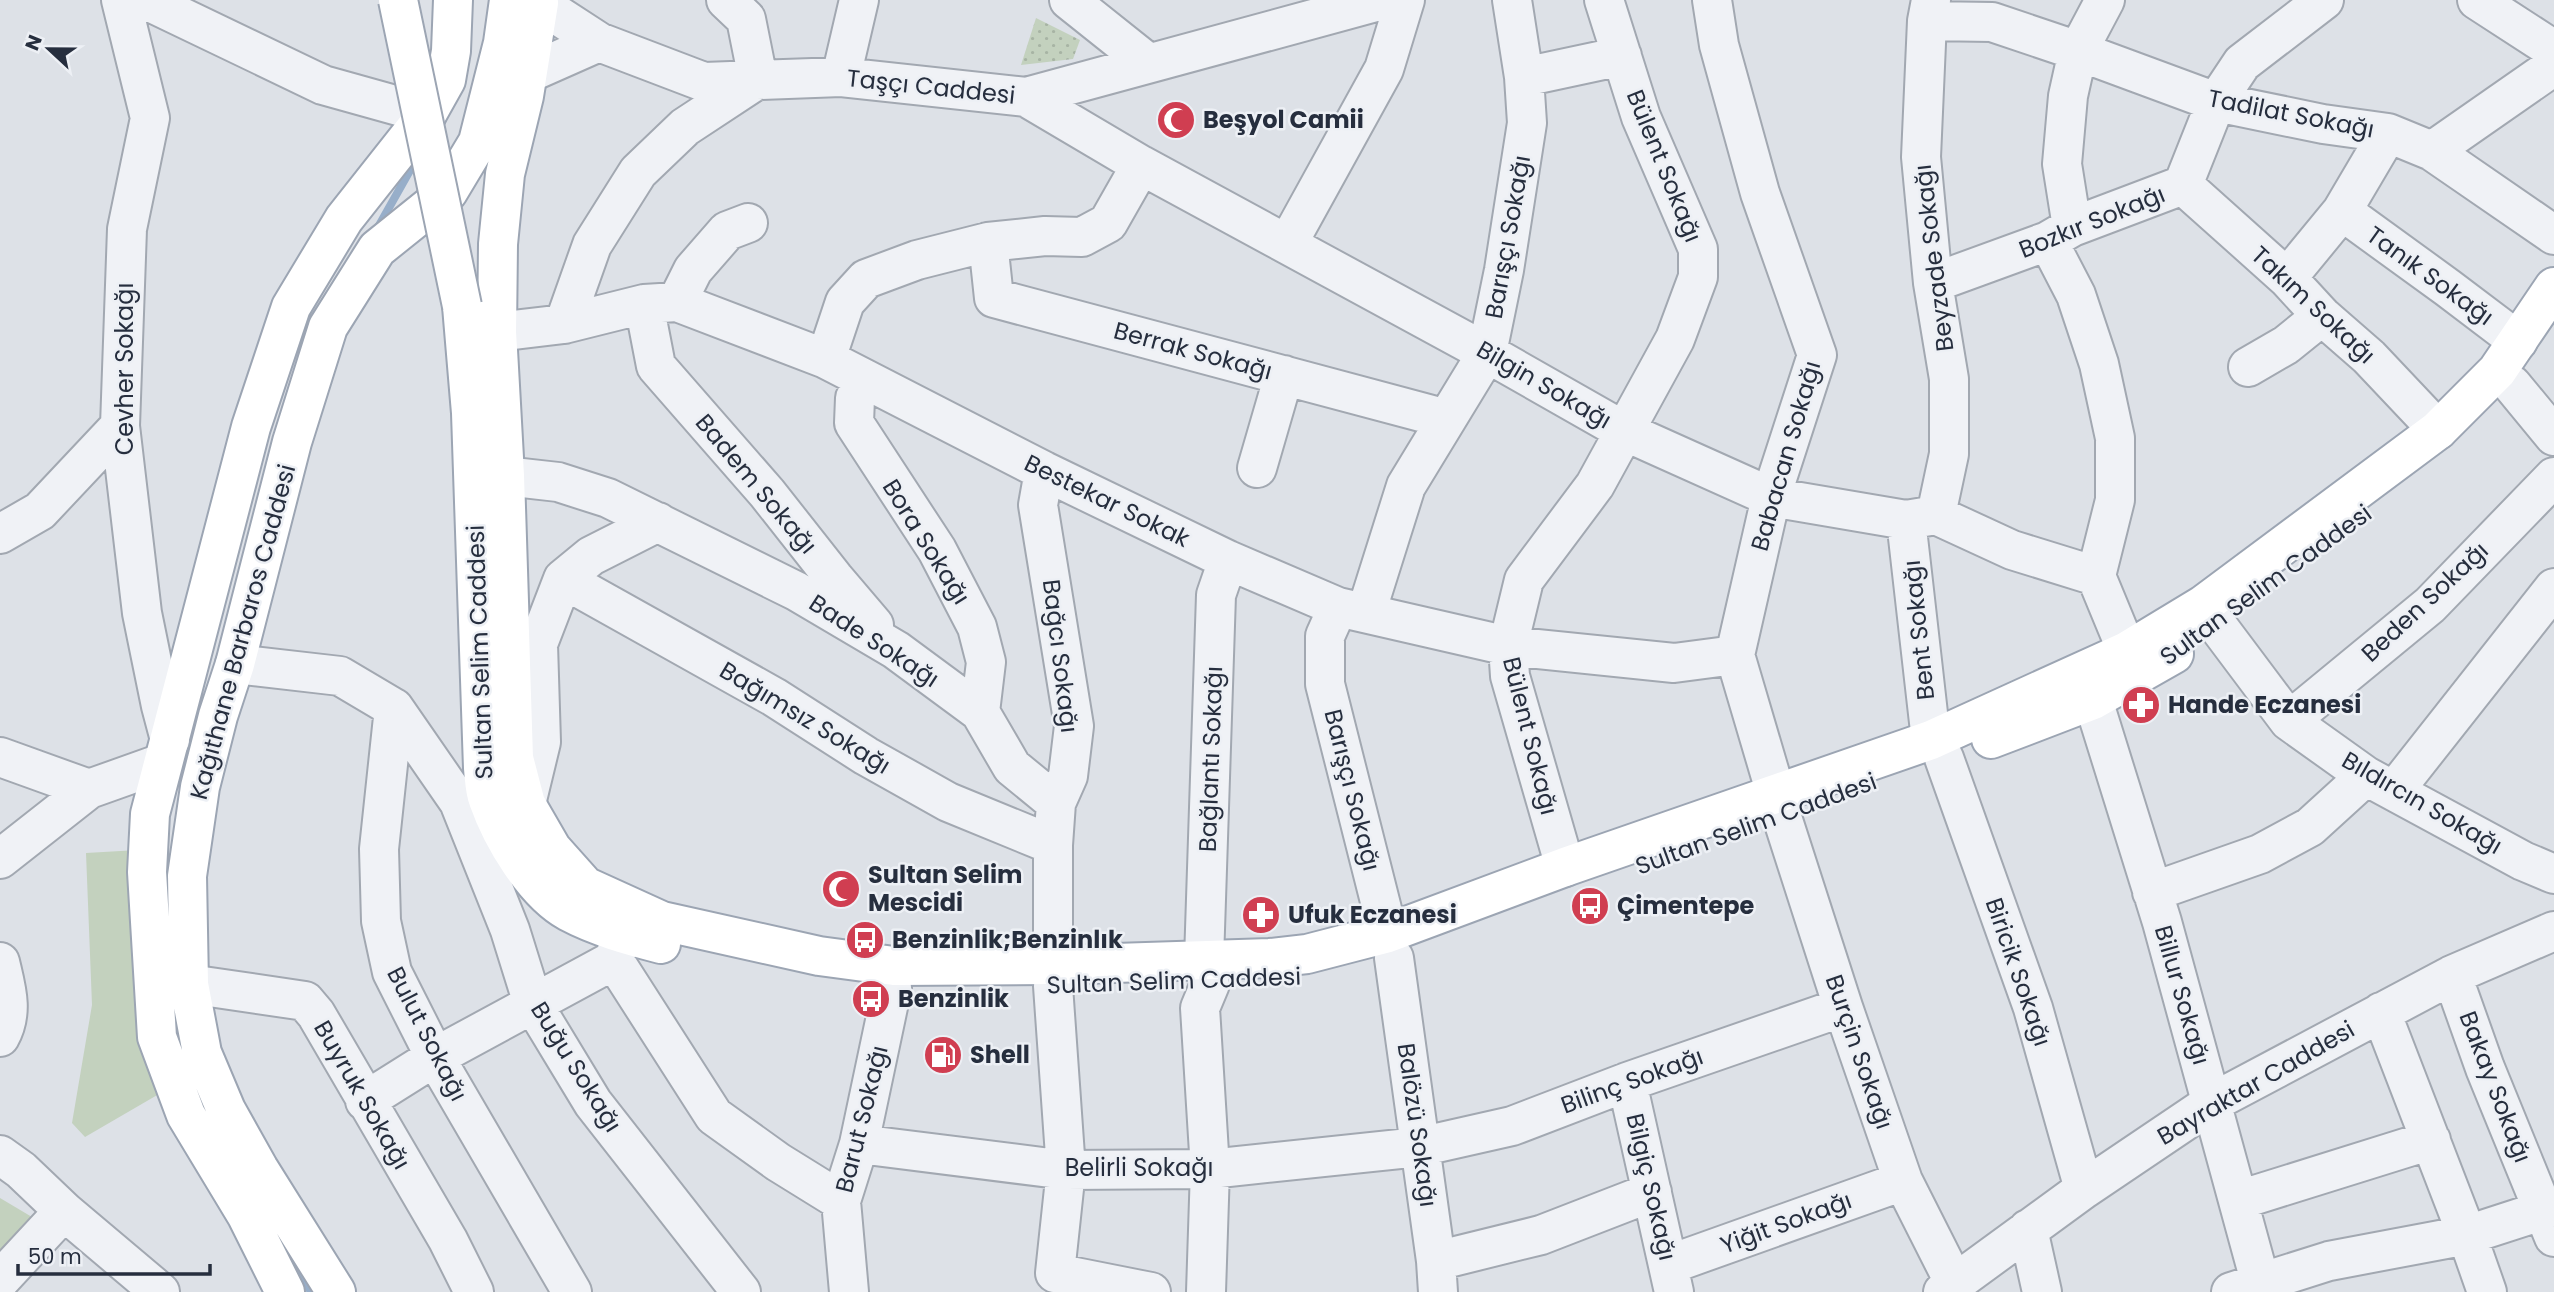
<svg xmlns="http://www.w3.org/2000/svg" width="2554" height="1292" font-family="Poppins,sans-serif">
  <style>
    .grass { fill: #c3d1be }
    .park { fill: url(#park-dots) }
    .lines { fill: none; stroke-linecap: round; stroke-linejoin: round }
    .stream { stroke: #97aec9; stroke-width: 8 }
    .minor-casing { stroke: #a2a8b1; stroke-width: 42 }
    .major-casing { stroke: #9ca5b3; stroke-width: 42 }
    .minor { stroke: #f0f2f6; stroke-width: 38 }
    .major { stroke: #fff; stroke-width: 38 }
    .major-bridge-casing { stroke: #9ca5b3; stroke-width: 42; stroke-linecap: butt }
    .major-bridge { stroke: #fff; stroke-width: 38 }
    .labels { text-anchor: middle; stroke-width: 5; stroke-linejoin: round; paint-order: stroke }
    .street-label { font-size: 24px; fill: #262e3e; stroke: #edf0f5 }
    .poi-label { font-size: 24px; font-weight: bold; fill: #262e3e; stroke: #edf0f5; text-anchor: start }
  </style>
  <defs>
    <pattern id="park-dots" width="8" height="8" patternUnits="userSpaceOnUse" patternTransform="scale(1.75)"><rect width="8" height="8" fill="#c3d1be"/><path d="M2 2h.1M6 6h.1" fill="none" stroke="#a7b4a4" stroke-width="1.8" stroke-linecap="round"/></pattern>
  </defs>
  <rect width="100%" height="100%" fill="#dde1e7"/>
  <!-- grass -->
  <path class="grass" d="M138,850L159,1094L85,1137L72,1123L92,1005L86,853Z
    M0,1198L37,1220L0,1263Z"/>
  <!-- park -->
  <path class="park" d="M1036,18L1080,40L1073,59L1021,65Z"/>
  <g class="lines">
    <!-- stream -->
    <path class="stream" d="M377,229L417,158
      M289,1252L311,1292"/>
    <defs>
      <path id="minor" d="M121,0L150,118L127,229L120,426L142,613L161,706L170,740
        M146,0L323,85L427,114
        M1069,0L1148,63
        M1712,0L1719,45L1760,193L1817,355L1771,497L1735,655L1776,794
        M1931,0L1927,21L1921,157L1933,283L1949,379V454L1936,515
        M2477,0L2554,50
        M539,3L599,42L704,82L841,77L1026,97L1383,0
        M1927,21L1992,22L2078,51L2216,102L2323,124L2388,133L2432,151L2554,235
        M529,73L599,42
        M841,77L859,0
        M1524,77L1622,56
        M1026,97L1141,165L1487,353L1624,431L1771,497L1906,520L1936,515L2012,550L2096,576
        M2432,151L2554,66
        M2183,185L2287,278L2322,316L2369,357L2438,430
        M2342,211L2448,288L2518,341
        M2072,227L2062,164L2068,96L2078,51L2105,0
        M2048,241L2076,295L2099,364L2115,438V500L2096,576L2127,651
        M988,242L994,298L1447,419
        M1288,243L1384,69L1405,0
        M2287,278L2342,211L2388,133
        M1933,283L2048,241L2072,227L2183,185L2216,102L2242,63L2324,0
        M677,302L693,270L727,231L748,223
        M644,304L656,366L767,493L834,578L874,625
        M564,324L592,245L638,172L685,127L758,79L746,19L726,0
        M497,332L564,324L644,304L677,302L826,359L1044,471L1228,560L1338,607L1508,646L1674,663L1735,655
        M826,359L845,302L866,279L917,260L988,242L1045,236L1082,237L1108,223L1141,165
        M2248,367L2286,345L2322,316
        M866,380L855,398L854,423L937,550L977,627L986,662L980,712
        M2512,385L2554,436
        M1257,468L1284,375
        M1044,471L1038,505L1074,726L1068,776L1056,803L1053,845V965
        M505,476L558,482L608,498L796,591L896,650L980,712L1012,767L1056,803
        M1906,520L1931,740
        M0,534L40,511L120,426
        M563,579L774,697L866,756L948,802L1053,845
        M1338,607L1325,636V684L1388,933
        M1366,613L1406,486L1487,353L1504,270L1527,123L1524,77L1512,0
        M2217,625L2289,721L2366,776L2523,861L2554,874
        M235,664L340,676L394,708L459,802L510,930L533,1004L593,1103L741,1292
        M2093,700L2162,922L2263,1292
        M394,708L379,849L381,921L392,972L435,1057L572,1292
        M2289,721L2430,605L2554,477
        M0,757L89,789L162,763
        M1944,758L2033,1008L2084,1189
        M2394,791L2554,588
        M526,804L541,742L538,644L563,579L591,556L658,522
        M1781,814L1843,1007L1903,1181L1955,1284
        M0,859L89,789
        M1565,867L1510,676L1508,646L1524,580L1595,485L1675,339L1698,277V249L1641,117L1604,0
        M2152,892L2260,854L2310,827L2366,776
        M622,934L614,960L714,1116L778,1162L841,1201
        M1394,958L1436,1261L1438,1292
        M1204,960L1216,595L1228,560
        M0,962C6,988 14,1012 0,1037
        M2452,975L2485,1068L2554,1237
        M189,984L305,1001L316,1014L448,1240L474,1292
        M1053,986L1066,1170L1055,1273L1151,1292
        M2381,1012L2467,1235L2487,1292
        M1627,1082L1674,1292
        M365,1101L435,1057L614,960
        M859,1144L1066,1170L1210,1169L1419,1147L1512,1126L1627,1082L1843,1007
        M0,1155L21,1170L64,1211L160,1292
        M2239,1200L2431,1140
        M2028,1229L2042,1292
        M1436,1261L1541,1235L1652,1192
        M1668,1265L1903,1181
        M0,1280L64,1211
        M849,1292L841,1201L859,1144L892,988
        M1206,1292L1210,1169L1200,1008L1210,984
        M1943,1292L2084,1189L2213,1102L2452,975L2554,931
        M2231,1292L2329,1261L2467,1235L2544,1210"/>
      <path id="major" d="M537,0L539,3L524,96L505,174L498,244L497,332L505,476L514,758L526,804L552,849L585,886L662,921L819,956L894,966L1053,965L1270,958L1307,954L1388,933L1565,867L1931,740L2127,651L2203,605L2438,430L2497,371L2554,287
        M462,306L471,413L483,768C484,778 484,790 488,800C501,837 533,892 569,912C597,927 630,936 661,944
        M1991,739L2093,700L2174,654
        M285,1292L247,1216L186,1115L157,1037L147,872L150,814L251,427L291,307L344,219L427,114L446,80L451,51L453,0
        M336,1292L259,1169L226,1110L202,1053L189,984L187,876L200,787L218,716L235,664L292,442L328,327L377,249L448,192L478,142L503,43L509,0"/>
    </defs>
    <!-- minor casing -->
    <use href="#minor" class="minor-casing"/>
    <!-- major casing -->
    <use href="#major" class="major-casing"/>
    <!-- minor -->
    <use href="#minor" class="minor"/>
    <!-- major -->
    <use href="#major" class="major"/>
    <defs>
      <path id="major-bridge" d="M398,0L462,306"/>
    </defs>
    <!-- major-bridge casing -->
    <use href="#major-bridge" class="major-bridge-casing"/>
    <!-- major-bridge -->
    <use href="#major-bridge" class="major-bridge"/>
  </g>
  <!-- icons -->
  <defs>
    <symbol id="mosque-disc" viewBox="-11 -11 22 22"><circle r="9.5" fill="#d03e51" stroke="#edf0f5"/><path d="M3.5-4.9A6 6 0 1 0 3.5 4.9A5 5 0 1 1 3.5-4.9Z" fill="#fff"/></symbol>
    <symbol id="pharmacy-disc" viewBox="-11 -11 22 22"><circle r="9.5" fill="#d03e51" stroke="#edf0f5"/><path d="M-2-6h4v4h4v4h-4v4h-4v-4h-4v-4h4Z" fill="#fff"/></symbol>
    <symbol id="bus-disc" viewBox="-11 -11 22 22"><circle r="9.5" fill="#d03e51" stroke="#edf0f5"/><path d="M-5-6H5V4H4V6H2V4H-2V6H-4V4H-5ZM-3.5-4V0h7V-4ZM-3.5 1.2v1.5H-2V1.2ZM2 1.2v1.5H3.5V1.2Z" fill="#fff"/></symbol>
    <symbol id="fuel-disc" viewBox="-11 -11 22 22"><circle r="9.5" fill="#d03e51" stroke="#edf0f5"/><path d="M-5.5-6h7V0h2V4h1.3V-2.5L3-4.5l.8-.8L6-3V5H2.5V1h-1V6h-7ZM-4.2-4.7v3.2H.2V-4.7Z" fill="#fff"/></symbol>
  </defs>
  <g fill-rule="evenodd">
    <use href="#mosque-disc" x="1154" y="98" width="44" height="44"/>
    <use href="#pharmacy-disc" x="2119" y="683" width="44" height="44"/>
    <use href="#mosque-disc" x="819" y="867" width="44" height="44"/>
    <use href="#bus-disc" x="1568" y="884" width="44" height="44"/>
    <use href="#pharmacy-disc" x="1239" y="893" width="44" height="44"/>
    <use href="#bus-disc" x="843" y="918" width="44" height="44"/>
    <use href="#bus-disc" x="849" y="977" width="44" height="44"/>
    <use href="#fuel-disc" x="921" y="1033" width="44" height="44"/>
  </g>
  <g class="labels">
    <!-- street labels -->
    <g class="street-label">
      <text transform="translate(931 87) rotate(6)" y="8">Taşçı Caddesi</text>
      <text transform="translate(2291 114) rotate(11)" y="8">Tadilat Sokağı</text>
      <text transform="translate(1664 166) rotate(68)" y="8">Bülent Sokağı</text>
      <text transform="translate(2092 222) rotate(-22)" y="8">Bozkır Sokağı</text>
      <text transform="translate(1508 237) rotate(-80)" y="8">Barışçı Sokağı</text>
      <text transform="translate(1934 258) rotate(-97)" y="8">Beyzade Sokağı</text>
      <text transform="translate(2430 276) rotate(36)" y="8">Tanık Sokağı</text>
      <text transform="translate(2313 305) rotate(43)" y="8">Takım Sokağı</text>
      <text transform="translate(1193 351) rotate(15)" y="8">Berrak Sokağı</text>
      <text transform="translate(125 369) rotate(-90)" y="8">Cevher Sokağı</text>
      <text transform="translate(1544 385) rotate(30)" y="8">Bilgin Sokağı</text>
      <text transform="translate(1786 456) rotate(-74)" y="8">Babacan Sokağı</text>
      <text transform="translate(756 484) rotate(50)" y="8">Badem Sokağı</text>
      <text transform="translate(1107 501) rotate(26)" y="8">Bestekar Sokak</text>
      <text transform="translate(926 542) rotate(58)" y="8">Bora Sokağı</text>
      <text transform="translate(2266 585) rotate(-36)" y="8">Sultan Selim Caddesi</text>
      <text transform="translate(2425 602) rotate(-43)" y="8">Beden Sokağı</text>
      <text transform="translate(1919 630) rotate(-96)" y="8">Bent Sokağı</text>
      <text transform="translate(243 632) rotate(-75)" y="8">Kağıthane Barbaros Caddesi</text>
      <text transform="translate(874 641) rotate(33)" y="8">Bade Sokağı</text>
      <text transform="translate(480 652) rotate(-92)" y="8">Sultan Selim Caddesi</text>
      <text transform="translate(1060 656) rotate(83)" y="8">Bağcı Sokağı</text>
      <text transform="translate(805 718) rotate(31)" y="8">Bağımsız Sokağı</text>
      <text transform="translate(1530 736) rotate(76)" y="8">Bülent Sokağı</text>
      <text transform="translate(1211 759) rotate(-88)" y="8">Bağlantı Sokağı</text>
      <text transform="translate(1352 790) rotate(76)" y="8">Barışçı Sokağı</text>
      <text transform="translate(2422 803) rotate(30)" y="8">Bıldırcın Sokağı</text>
      <text transform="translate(1756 824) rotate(-20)" y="8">Sultan Selim Caddesi</text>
      <text transform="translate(2018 972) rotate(71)" y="8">Biricik Sokağı</text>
      <text transform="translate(1174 981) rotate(-2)" y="8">Sultan Selim Caddesi</text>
      <text transform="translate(2182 995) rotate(74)" y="8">Billur Sokağı</text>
      <text transform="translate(427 1034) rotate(63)" y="8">Bulut Sokağı</text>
      <text transform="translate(1859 1052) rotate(71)" y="8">Burçin Sokağı</text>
      <text transform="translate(576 1067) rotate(58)" y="8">Buğu Sokağı</text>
      <text transform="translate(1632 1081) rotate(-20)" y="8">Bilinç Sokağı</text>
      <text transform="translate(2256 1083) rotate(-30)" y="8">Bayraktar Caddesi</text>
      <text transform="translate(2495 1087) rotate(69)" y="8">Bakay Sokağı</text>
      <text transform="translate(362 1095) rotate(60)" y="8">Buyruk Sokağı</text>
      <text transform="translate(862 1119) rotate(-76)" y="8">Barut Sokağı</text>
      <text transform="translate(1417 1125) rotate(82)" y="8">Balözü Sokağı</text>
      <text x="1139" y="1176">Belirli Sokağı</text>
      <text transform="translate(1651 1187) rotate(77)" y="8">Bilgiç Sokağı</text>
      <text transform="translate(1786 1223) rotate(-20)" y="8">Yiğit Sokağı</text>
    </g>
    <!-- poi labels -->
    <g class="poi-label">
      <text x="1203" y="128">Beşyol Camii</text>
      <text x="2168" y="713">Hande Eczanesi</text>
      <text x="868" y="883">Sultan Selim<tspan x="868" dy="28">Mescidi</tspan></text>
      <text x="1617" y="914">Çimentepe</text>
      <text x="1288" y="923">Ufuk Eczanesi</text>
      <text x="892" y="948">Benzinlik;Benzinlık</text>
      <text x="898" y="1007">Benzinlik</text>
      <text x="970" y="1063">Shell</text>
    </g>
  </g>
  <!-- north arrow -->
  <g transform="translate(49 49) rotate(292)" stroke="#edf0f5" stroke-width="5" paint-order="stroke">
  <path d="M0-5L12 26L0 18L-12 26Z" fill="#262e3e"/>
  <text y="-10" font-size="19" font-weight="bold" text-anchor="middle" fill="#262e3e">N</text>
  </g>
  <!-- scale -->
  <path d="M18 1264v10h192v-10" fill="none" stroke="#262e3e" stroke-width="3.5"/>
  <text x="28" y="1264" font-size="21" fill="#262e3e" stroke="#edf0f5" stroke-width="5" paint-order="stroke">50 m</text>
</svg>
